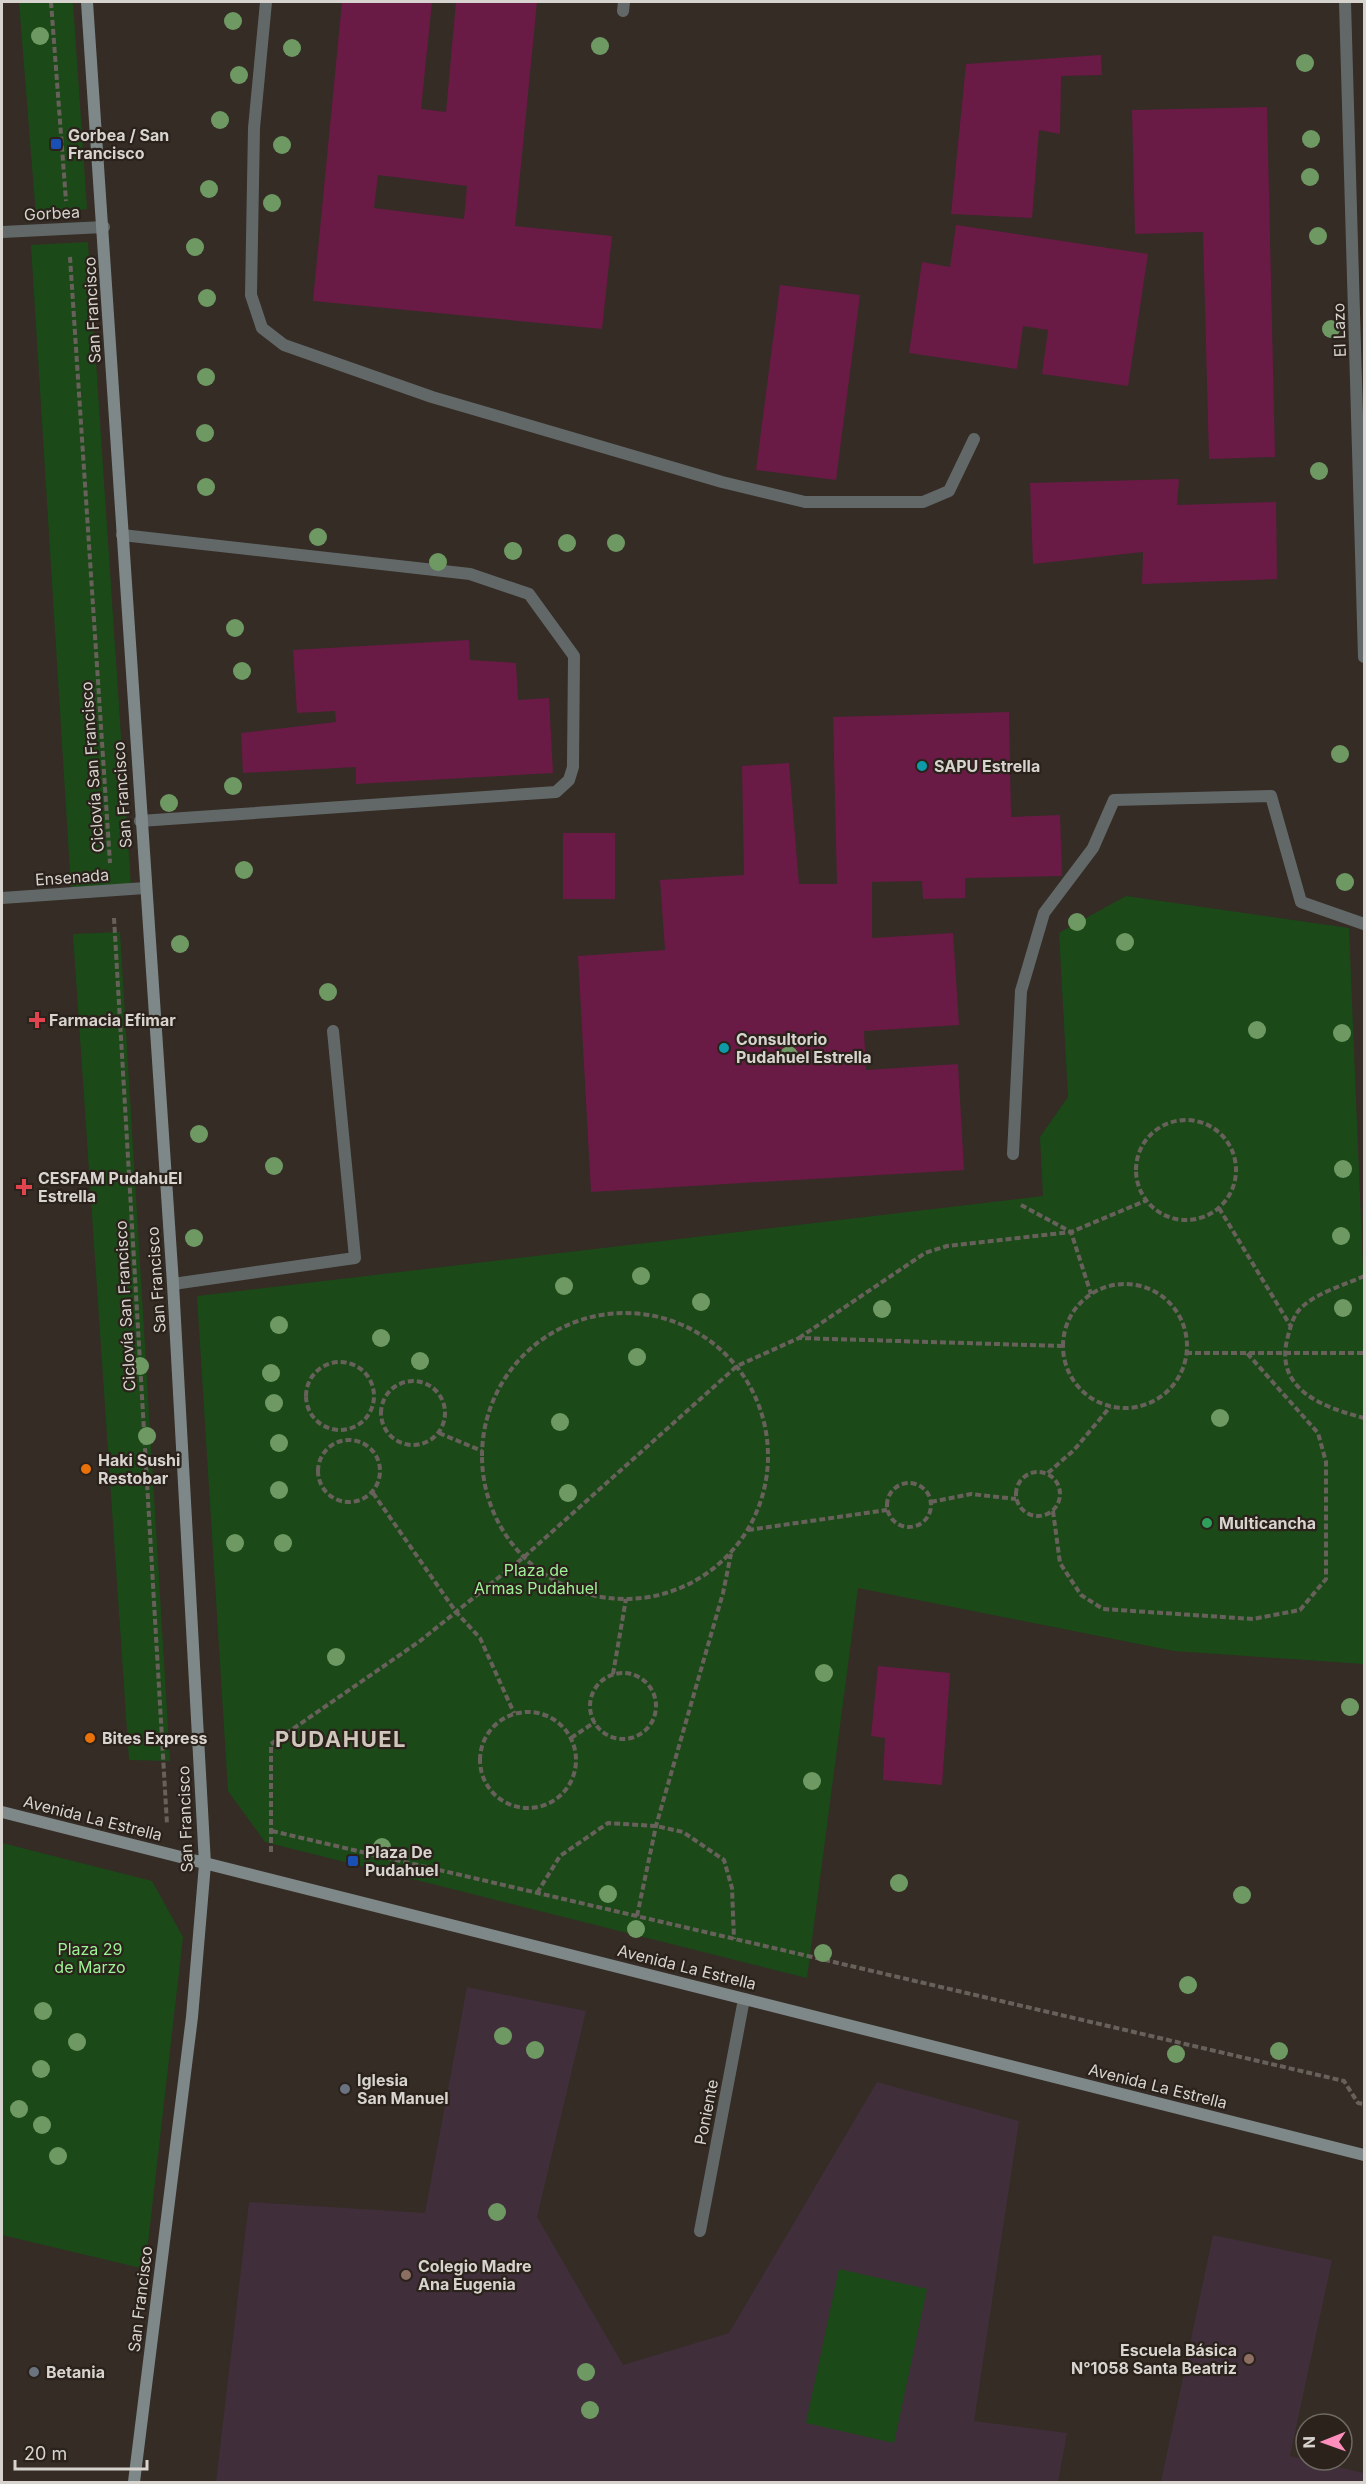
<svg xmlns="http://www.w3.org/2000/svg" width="1366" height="2484" font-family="Inter,sans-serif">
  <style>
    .education { fill: #402f3a }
    .green { fill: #1b4a18 }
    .building { fill: #691b45; fill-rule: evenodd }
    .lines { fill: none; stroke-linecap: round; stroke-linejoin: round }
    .path { stroke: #68615b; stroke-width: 4; stroke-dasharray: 6 3; stroke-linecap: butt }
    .lane { stroke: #626868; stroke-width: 12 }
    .street { stroke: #626868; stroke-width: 12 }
    .secondary { stroke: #7f8889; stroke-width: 12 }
    .tree { fill: #6e9963 }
    .transit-dot { fill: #1a4fb4; stroke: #2a221b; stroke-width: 2 }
    .culture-dot { fill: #0f9aa8; stroke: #2a221b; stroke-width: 2 }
    .health-dot { fill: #e0444e; stroke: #2a221b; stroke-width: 2 }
    .food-dot { fill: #e8710a; stroke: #2a221b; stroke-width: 2 }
    .leisure-dot { fill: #2e9e5b; stroke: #2a221b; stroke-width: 2 }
    .worship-dot { fill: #6b7280; stroke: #2a221b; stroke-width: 2 }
    .education-dot { fill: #8d6e63; stroke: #2a221b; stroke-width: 2 }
    .labels { text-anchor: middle; stroke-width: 4.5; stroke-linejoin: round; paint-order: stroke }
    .poi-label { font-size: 16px; font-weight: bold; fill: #d7d3ce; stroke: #2a221b; text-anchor: start }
    .street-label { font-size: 16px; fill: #d7d3ce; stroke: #2a221b }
    .park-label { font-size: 16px; fill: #9ef296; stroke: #2a221b }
    .district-label { font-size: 22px; font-weight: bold; letter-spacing: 1.5px; fill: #cfc6bc; stroke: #2a221b }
  </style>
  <rect width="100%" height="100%" fill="#342c25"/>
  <!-- education -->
  <path class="education" d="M467,1987L586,2011L537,2217L623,2365L729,2333L877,2082L1019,2121L974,2421L1067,2433L1058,2482H216L249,2202L425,2213Z
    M1213,2235L1332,2260L1290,2456L1364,2473V2482H1161Z"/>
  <!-- green -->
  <path class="green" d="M19,2H73L87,209L36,216Z
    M88,242L131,886L71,888L31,245Z
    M1126,896L1349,928L1364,1295V1664L1174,1651L858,1588L807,1978L265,1842L228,1791L197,1296L1043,1196L1040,1137L1068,1097L1059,933Z
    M120,932L170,1761L129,1760L73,934Z
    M2,1843L152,1881L183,1937L145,2269L2,2235Z
    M839,2269L927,2289L894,2443L806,2423Z"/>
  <!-- building -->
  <path class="building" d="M342,2H432L421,109L446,112L456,2H537L515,226L612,236L602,329L313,301ZM378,175L467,186L464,219L374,208Z
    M1101,55L1102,75L1061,76L1060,134L1039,130L1032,218L951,214L966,64Z
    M1267,107L1275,457L1209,459L1203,232L1135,234L1132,110Z
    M956,225L1148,254L1128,386L1042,374L1048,330L1023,326L1017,369L909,353L922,262L950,267Z
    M780,285L860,295L836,480L756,470Z
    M1179,479L1177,505L1276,502L1277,579L1142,584L1143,552L1033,564L1030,483Z
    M469,640L470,660L516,663L518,700L549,698L553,773L356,784V767L243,773L241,733L336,722L335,711L297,713L293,650Z
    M1009,712L1011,817L1060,815L1062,876L965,878V898L923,899L922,881L872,882V938L953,933L959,1025L864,1031L866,1070L958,1064L964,1170L591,1192L578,956L665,950L660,880L744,875L742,766L789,763L799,884H837L833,717Z
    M563,833H615V899H563Z
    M878,1666L950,1673L942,1785L883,1780L885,1738L871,1736Z"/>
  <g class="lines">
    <!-- path -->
    <path class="path" d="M51,2L66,201
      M70,257L110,863
      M114,918L167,1824
      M1136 1170a50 50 0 1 1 100 0a50 50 0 1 1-100 0Z
      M1021,1205L1071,1232L1091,1294
      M1219,1208L1290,1325
      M1364,1276C1345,1285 1318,1292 1302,1307C1293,1315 1290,1328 1287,1340C1275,1391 1326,1408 1364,1418
      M1063 1346a62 62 0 1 1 124 0a62 62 0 1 1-124 0Z
      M482 1456a143 143 0 1 1 286 0a143 143 0 1 1-286 0Z
      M799,1338L925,1253L947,1246L1071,1232L1145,1201
      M1186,1353H1364
      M306 1396a34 34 0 1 1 68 0a34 34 0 1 1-68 0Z
      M381 1413a32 32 0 1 1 64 0a32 32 0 1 1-64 0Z
      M439,1433L482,1451
      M318 1471a31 31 0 1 1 62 0a31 31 0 1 1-62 0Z
      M1016 1494a22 22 0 1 1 44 0a22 22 0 1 1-44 0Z
      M1048,1473L1074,1450L1110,1407
      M887 1505a22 22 0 1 1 44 0a22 22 0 1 1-44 0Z
      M373,1493L456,1612L480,1638L514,1713
      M931,1502L971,1494L1016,1499
      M1053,1511L1060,1563L1081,1595L1103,1609L1253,1619L1300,1610L1326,1579V1462L1318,1433L1246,1352
      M748,1530L887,1510
      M590 1706a33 33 0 1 1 66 0a33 33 0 1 1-66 0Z
      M613,1674L626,1599
      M480 1760a48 48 0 1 1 96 0a48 48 0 1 1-96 0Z
      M571,1738L595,1722
      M272,1831L1344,2081L1358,2103L1364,2104
      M271,1852V1744L420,1641L524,1557L737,1366L799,1338L1062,1346
      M537,1893L560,1856L608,1823L656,1826L683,1832L724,1860L732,1888L734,1939
      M637,1916L656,1826L723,1593L731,1554"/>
    <!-- lane -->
    <path class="lane" d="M266,2L254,128L251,295L262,328L284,345L432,397L722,482L805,502H923L949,491L974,439
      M623,11L624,2
      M122,535L470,574L529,594L574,656L573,767L569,780L556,792L140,821
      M1013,1154L1021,991L1044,913L1093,848L1114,800L1271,796L1301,902L1364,924
      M173,1284L355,1258L333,1031"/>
    <!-- street -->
    <path class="street" d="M1345,2L1364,657
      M2,232L104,227
      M2,898L145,888
      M700,2231L744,1999"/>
    <!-- secondary -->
    <path class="secondary" d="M87,2L173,1284L205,1864L192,2017L134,2482
      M2,1812L1364,2155"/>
  </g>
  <!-- trees -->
  <g class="tree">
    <circle cx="233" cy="21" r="9"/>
    <circle cx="40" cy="36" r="9"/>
    <circle cx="600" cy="46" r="9"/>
    <circle cx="292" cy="48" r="9"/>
    <circle cx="1305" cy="63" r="9"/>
    <circle cx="239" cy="75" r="9"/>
    <circle cx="220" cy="120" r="9"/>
    <circle cx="1311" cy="139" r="9"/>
    <circle cx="282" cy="145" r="9"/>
    <circle cx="1310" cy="177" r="9"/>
    <circle cx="209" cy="189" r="9"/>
    <circle cx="272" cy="203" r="9"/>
    <circle cx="1318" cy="236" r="9"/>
    <circle cx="195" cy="247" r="9"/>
    <circle cx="207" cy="298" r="9"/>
    <circle cx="1331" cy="329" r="9"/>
    <circle cx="206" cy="377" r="9"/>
    <circle cx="205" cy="433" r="9"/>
    <circle cx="1319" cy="471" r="9"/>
    <circle cx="206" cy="487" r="9"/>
    <circle cx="318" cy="537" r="9"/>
    <circle cx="567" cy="543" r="9"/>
    <circle cx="616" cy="543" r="9"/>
    <circle cx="513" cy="551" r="9"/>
    <circle cx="438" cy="562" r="9"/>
    <circle cx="235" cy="628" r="9"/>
    <circle cx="242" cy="671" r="9"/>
    <circle cx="1340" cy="754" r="9"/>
    <circle cx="233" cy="786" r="9"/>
    <circle cx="169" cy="803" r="9"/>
    <circle cx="244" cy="870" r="9"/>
    <circle cx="1345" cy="882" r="9"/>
    <circle cx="1077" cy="922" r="9"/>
    <circle cx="1125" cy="942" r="9"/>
    <circle cx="180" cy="944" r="9"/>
    <circle cx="328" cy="992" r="9"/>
    <circle cx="1257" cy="1030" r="9"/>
    <circle cx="1342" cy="1033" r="9"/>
    <circle cx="789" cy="1055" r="9"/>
    <circle cx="199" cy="1134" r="9"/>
    <circle cx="274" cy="1166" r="9"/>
    <circle cx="1343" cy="1169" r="9"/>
    <circle cx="1341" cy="1236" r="9"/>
    <circle cx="194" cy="1238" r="9"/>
    <circle cx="641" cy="1276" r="9"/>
    <circle cx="564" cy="1286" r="9"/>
    <circle cx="701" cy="1302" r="9"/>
    <circle cx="1343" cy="1308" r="9"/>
    <circle cx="882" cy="1309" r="9"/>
    <circle cx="279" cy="1325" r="9"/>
    <circle cx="381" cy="1338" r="9"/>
    <circle cx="637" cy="1357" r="9"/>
    <circle cx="420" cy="1361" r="9"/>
    <circle cx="140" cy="1366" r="9"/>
    <circle cx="271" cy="1373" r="9"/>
    <circle cx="274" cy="1403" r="9"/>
    <circle cx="1220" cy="1418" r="9"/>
    <circle cx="560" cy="1422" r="9"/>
    <circle cx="147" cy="1436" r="9"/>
    <circle cx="279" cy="1443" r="9"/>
    <circle cx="279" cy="1490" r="9"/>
    <circle cx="568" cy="1493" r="9"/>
    <circle cx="235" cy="1543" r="9"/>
    <circle cx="283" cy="1543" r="9"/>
    <circle cx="336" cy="1657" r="9"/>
    <circle cx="824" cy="1673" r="9"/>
    <circle cx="1350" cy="1707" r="9"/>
    <circle cx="812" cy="1781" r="9"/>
    <circle cx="382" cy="1847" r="9"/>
    <circle cx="899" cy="1883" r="9"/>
    <circle cx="608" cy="1894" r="9"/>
    <circle cx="1242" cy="1895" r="9"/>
    <circle cx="636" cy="1929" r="9"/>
    <circle cx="823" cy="1953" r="9"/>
    <circle cx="1188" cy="1985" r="9"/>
    <circle cx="43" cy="2011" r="9"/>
    <circle cx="503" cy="2036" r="9"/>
    <circle cx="77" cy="2042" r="9"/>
    <circle cx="535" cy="2050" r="9"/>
    <circle cx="1279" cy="2051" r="9"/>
    <circle cx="1176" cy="2054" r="9"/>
    <circle cx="41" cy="2069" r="9"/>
    <circle cx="19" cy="2109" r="9"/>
    <circle cx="42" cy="2125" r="9"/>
    <circle cx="58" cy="2156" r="9"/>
    <circle cx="497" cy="2212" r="9"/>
    <circle cx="586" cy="2372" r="9"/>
    <circle cx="590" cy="2410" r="9"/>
  </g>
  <!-- markers -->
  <g class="transit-dot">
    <rect x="50" y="138" width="12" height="12" rx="3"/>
    <rect x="347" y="1855" width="12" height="12" rx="3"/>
  </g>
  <g class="culture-dot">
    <circle cx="922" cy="766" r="6"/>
    <circle cx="724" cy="1048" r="6"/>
  </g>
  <g class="health-dot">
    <path d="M34 1011h6v6h6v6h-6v6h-6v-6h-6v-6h6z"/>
    <path d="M21 1178h6v6h6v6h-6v6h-6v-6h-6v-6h6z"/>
  </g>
  <g class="food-dot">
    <circle cx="86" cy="1469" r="6"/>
    <circle cx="90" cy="1738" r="6"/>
  </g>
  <circle class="leisure-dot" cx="1207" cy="1523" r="6"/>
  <g class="worship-dot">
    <circle cx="345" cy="2089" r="6"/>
    <circle cx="34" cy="2372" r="6"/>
  </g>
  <g class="education-dot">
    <circle cx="406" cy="2275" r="6"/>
    <circle cx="1249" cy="2359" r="6"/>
  </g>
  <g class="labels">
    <!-- poi labels -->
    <g class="poi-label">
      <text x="68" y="141">Gorbea / San<tspan x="68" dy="18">Francisco</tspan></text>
      <text x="934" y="772">SAPU Estrella</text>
      <text x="49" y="1026">Farmacia Efimar</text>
      <text x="736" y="1045">Consultorio<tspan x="736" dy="18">Pudahuel Estrella</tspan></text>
      <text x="38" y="1184">CESFAM PudahuEl<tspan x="38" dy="18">Estrella</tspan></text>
      <text x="98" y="1466">Haki Sushi<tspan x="98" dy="18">Restobar</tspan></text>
      <text x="1219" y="1529">Multicancha</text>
      <text x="102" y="1744">Bites Express</text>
      <text x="365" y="1858">Plaza De<tspan x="365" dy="18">Pudahuel</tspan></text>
      <text x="357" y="2086">Iglesia<tspan x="357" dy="18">San Manuel</tspan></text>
      <text x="418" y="2272">Colegio Madre<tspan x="418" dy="18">Ana Eugenia</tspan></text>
      <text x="1237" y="2356" text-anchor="end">Escuela Básica<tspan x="1237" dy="18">N°1058 Santa Beatriz</tspan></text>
      <text x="46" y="2378">Betania</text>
    </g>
    <!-- street labels -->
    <g class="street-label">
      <text transform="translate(52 213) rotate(-3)" y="6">Gorbea</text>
      <text transform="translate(92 310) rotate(-93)" y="6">San Francisco</text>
      <text transform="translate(1339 330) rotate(-92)" y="6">El Lazo</text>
      <text transform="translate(92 767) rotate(-94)" y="6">Ciclovía San Francisco</text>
      <text transform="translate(122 795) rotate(-94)" y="6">San Francisco</text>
      <text transform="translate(72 877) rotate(-4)" y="6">Ensenada</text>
      <text transform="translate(156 1280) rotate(-94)" y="6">San Francisco</text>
      <text transform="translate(125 1306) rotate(-93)" y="6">Ciclovía San Francisco</text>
      <text transform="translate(93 1818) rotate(14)" y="6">Avenida La Estrella</text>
      <text transform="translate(185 1819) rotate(-92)" y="6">San Francisco</text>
      <text transform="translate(687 1967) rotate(14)" y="6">Avenida La Estrella</text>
      <text transform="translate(1158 2086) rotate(14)" y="6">Avenida La Estrella</text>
      <text transform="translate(706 2112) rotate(-79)" y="6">Poniente</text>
      <text transform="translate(140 2299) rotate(-83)" y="6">San Francisco</text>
    </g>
    <!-- park labels -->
    <g class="park-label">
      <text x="536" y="1576">Plaza de<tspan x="536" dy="18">Armas Pudahuel</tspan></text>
      <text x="90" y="1955">Plaza 29<tspan x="90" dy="18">de Marzo</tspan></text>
    </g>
    <!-- district labels -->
    <g class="district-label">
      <text x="341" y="1747">PUDAHUEL</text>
    </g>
  </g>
  <!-- border -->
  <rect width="1366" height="2484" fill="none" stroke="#d7d3ce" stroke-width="6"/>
  <!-- north arrow -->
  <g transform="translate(1324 2442) rotate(269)"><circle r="28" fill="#2a221b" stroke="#6f6963" stroke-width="1.5"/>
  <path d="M0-4.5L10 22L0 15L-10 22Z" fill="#fe8ebc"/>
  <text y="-9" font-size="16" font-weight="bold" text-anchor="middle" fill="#d7d3ce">N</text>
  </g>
  <!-- scale -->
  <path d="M15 2460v9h132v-9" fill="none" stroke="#d7d3ce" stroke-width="3"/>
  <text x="24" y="2460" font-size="18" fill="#d7d3ce" stroke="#2a221b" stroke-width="4.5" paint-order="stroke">20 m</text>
</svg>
